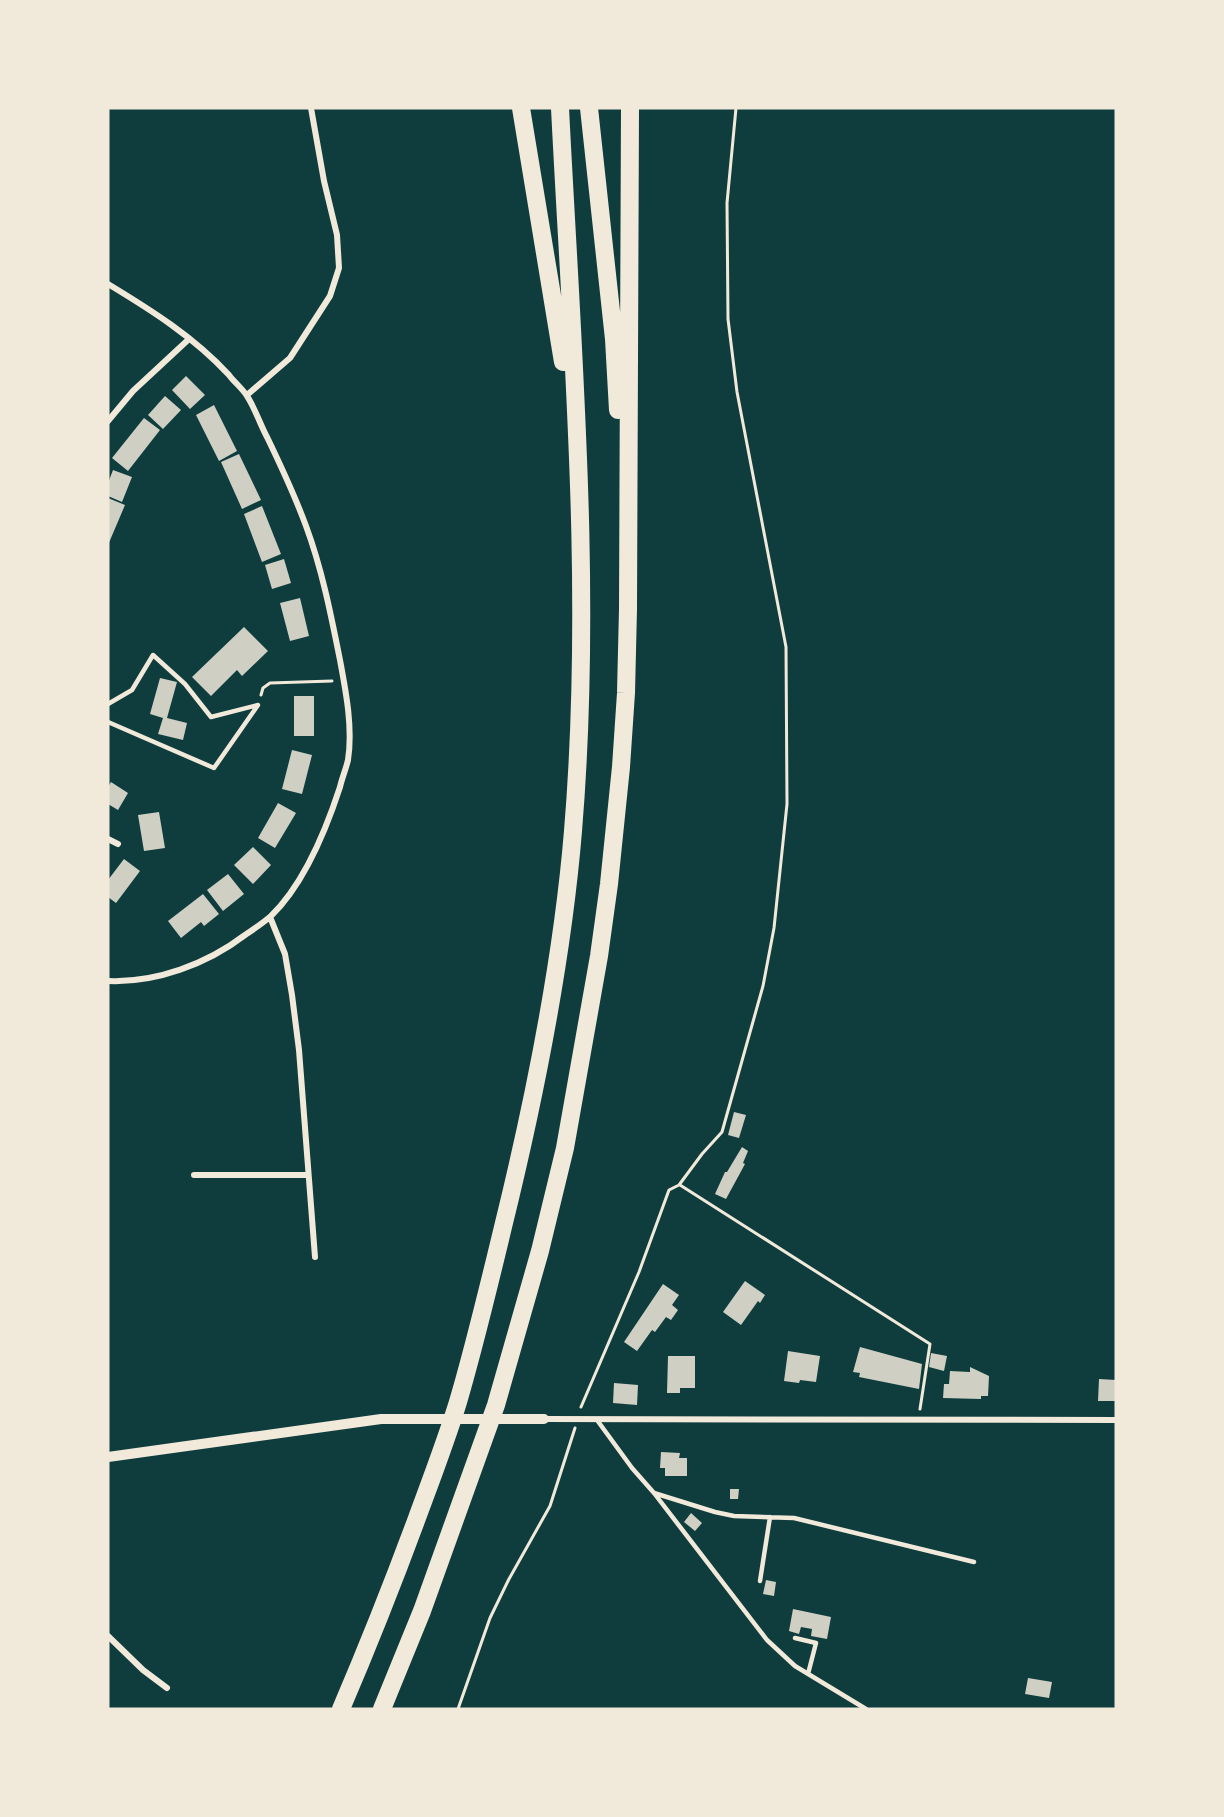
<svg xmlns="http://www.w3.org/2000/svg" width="1224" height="1817" font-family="Raleway,sans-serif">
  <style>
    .building { fill: #cfcfc3 }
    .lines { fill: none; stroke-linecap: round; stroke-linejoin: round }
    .path { stroke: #f1e9da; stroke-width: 3 }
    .service { stroke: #f1e9da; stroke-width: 4.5 }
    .minor { stroke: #f1e9da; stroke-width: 6 }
    .tertiary { stroke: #f1e9da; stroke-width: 10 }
    .motorway { stroke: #f1e9da; stroke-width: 18 }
  </style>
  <rect width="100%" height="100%" fill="#0f3d3e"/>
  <!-- building -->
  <path class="building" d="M186,376L205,395L190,409L172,390Z
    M165,396L181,410L163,429L148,415Z
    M214,405L237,451L219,461L196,415Z
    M144,418L160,430L128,471L112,458Z
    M239,454L261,500L242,509L221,462Z
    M113,470L132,477L122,502L108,496V483Z
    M108,498L125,505L108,545Z
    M262,506L281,554L262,562L244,514Z
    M284,559L291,583L272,589L265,565Z
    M300,598L309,636L290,641L280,603Z
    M244,627L268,651L242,676L237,670L211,696L192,677Z
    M160,678L177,682L167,718L187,723L183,740L158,734L163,718L150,714Z
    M294,696H314V736H294Z
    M292,750L312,755L302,794L282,789Z
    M111,782L128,793L118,810L108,804V787Z
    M278,803L296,813L275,848L258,838Z
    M159,812L165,848L144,851L138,815Z
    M253,847L271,865L253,884L234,865Z
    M124,859L140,871L116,903L108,897V880Z
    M228,874L244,894L223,911L207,890Z
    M203,894L219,914L204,926L201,922L181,938L168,921Z
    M734,1112L746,1115L739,1138L728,1135Z
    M742,1147L748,1151L743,1163L745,1164L726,1199L715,1194L725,1172H727Z
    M745,1281L765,1295L760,1303L758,1301L741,1325L723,1312Z
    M663,1284L679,1295L672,1305L678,1310L671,1320L666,1317L655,1332L652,1330L637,1351L624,1342Z
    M860,1347L922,1364L919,1389L859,1377L860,1373L853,1372Z
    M788,1351L820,1356L816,1382L800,1380L799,1383L784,1381Z
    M931,1353L947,1356L944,1371L929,1367Z
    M668,1356H695V1388H680V1393H667Z
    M970,1367L989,1376L988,1396H981V1399L943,1398L944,1384H949L950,1371L970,1372Z
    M1099,1379L1116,1380V1401H1098Z
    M614,1383L638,1385L637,1405L613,1403Z
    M661,1452L680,1453L679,1458H687V1476H665V1468H660Z
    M730,1489H739L738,1499H730Z
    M691,1513L702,1523L695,1531L684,1522Z
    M766,1580L776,1582L774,1596L763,1594Z
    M793,1609L831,1617L827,1639L811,1636L812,1629L801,1627L799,1634L789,1631Z
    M1028,1678L1052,1682L1049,1698L1025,1694Z"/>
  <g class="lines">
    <!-- path -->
    <path class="path" d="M261,695L263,688L270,683L332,681
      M680,1185L930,1344L920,1409
      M581,1407L639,1272L669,1190L679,1185L702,1154L722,1132L763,986L774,928L787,804L786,647L737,392L728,319L727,203L736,108
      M458,1709L490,1618L509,1579L550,1506L575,1428"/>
    <!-- service -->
    <path class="service" d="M108,704L132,690L153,655L185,684L211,717L258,705L214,768L108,722
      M597,1420L632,1468L654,1493L767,1640L795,1666L866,1709
      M654,1493L715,1512L734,1516L794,1518L974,1562
      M760,1581L770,1517
      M795,1638L816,1643L808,1674"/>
    <!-- minor -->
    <path class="minor" d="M108,284C151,310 194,337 229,375C234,382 242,388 247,396C255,408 260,424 267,437C281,466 295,496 306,526C322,569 331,615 340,660C346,692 353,728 348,760C346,769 342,778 340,787C326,830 304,884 271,916C263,923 254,929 245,935C207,964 156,983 108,981
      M247,395L290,358L330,296L339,268L337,235L324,181L311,108
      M108,421L133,391L189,339
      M108,839L118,844
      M270,917L285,954L292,995L299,1050L315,1257
      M194,1175H308
      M544,1419L1116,1420
      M108,1636L143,1670L167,1688"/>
    <!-- tertiary -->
    <path class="tertiary" d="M108,1457L381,1419H544"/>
    <!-- motorway -->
    <path class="motorway" d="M521,108L563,362
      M589,108L614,339L618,410
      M341,1709C368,1646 393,1583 417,1518C431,1480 446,1441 458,1402C475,1344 489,1285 503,1227C535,1097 562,964 573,831C593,591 572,347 560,108
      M382,1709L422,1611L496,1405L540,1251L565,1148L599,956L609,884L621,767L626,693L628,609L630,108"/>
  </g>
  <!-- border -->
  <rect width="1224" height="1817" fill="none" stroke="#f1e9da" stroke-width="219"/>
</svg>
